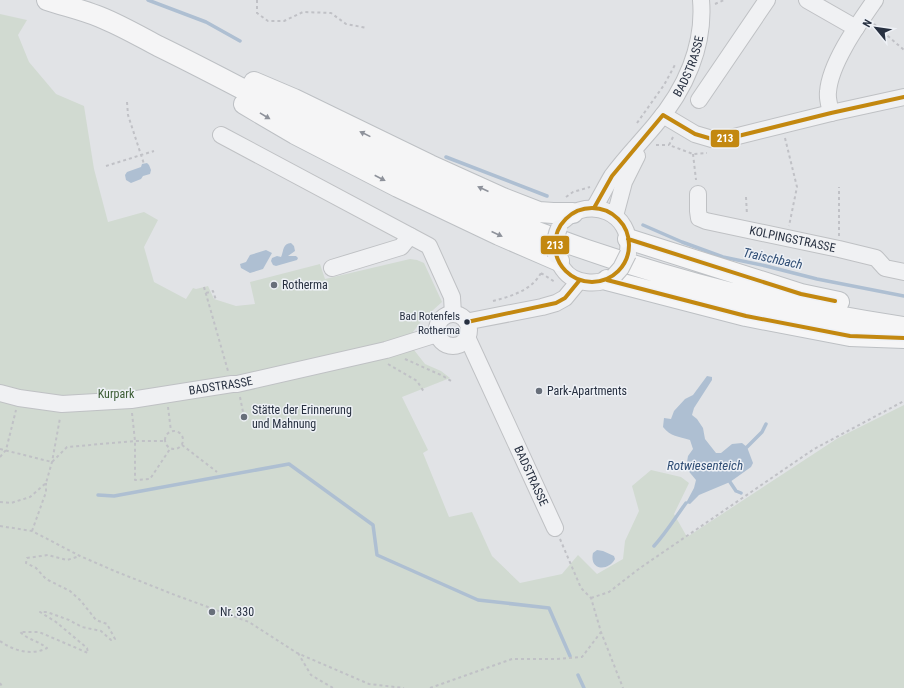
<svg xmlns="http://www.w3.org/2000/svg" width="904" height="688" font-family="'Roboto Condensed',sans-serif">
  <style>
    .green { fill: #d1dad1 }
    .water { fill: #aebfd2 }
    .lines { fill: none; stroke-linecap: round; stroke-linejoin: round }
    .stream { stroke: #aebfd2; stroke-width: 3.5 }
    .minor-casing { stroke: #bfc1c4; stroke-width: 18 }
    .major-casing { stroke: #bdc0c4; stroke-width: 22 }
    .path { stroke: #c0c1c6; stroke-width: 2; stroke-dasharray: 3 3; stroke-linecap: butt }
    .minor { stroke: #f0f1f3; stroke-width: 16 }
    .major { stroke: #f5f5f6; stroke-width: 20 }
    .minor-bridge-casing { stroke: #bfc1c4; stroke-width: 18; stroke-linecap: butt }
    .minor-bridge { stroke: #f0f1f3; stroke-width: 16 }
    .bus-1-casing { stroke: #eef1f6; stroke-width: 7 }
    .bus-1 { stroke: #c38810; stroke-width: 4 }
    .oneway { fill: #8e929b }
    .poi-dot { fill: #686f7a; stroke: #eef1f6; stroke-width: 1.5 }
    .bus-dot { fill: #273040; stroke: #eef1f6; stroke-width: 1.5 }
    .labels { text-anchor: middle; stroke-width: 3; stroke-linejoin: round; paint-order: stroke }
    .bus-label { font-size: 11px; fill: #273040; stroke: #eef1f6; text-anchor: end }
    .street-label { font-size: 12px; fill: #273040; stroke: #eef1f6 }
    .poi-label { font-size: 12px; fill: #273040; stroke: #eef1f6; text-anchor: start }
    .park-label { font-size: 12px; fill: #3b5c34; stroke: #eef1f6 }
    .water-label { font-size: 13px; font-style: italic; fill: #304e75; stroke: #eef1f6 }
    .line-badge { stroke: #eef1f6; stroke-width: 1.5 }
    .badge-label { font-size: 11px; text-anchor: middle; font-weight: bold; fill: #fff }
  </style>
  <rect width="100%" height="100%" fill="#e1e3e6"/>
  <!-- green -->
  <path class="green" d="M0,14L27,20L18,35L29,62L56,94L84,106L94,169L108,222L144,212L158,220L144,247L154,282L186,299L193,288L196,289L208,286L214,299L236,306L255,304L250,282L320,264L325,279L410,259L417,260L424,263L442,302L422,320L413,332L411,342L414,350L425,364L441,371L450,378L402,397L428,450L423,453L449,517L472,512L492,556L520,583L562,574L578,555L597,574L623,559L625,541L639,511L632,486L651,470L681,477L689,483L674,514L687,537L838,438L904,405V688H0Z"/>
  <!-- water -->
  <path class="water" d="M147,163L149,165L151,170L150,174L143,176L141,179L131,183L126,180L125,175L127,172L141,167L142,164Z
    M291,243L294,246L295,251L288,256H296L298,258L297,260L276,266L273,265L271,261L272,258L277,256L281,257C284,251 282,244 291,243Z
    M266,250L272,253L263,269L250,273L241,268L240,264L246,262L250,255Z
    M707,376L712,377V380L694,408L692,415L697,419L703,428L705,439L716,453H721L732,444L742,443L747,447L753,463L751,467L730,482L699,495L690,504L686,503L694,488L696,480L686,468L688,456L693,449L690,440C678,436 671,437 663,427L664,418L671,419L674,411L685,399L693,395Z
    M597,550L603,551L614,556L615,559C608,572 589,570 593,553Z"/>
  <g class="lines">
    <!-- stream -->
    <path class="stream" d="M148,0L206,22L240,41
      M446,157L547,196
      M643,225L682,242L723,257L766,266L817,279L904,296
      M747,447L762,432L766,424
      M730,482L736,491L741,493
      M98,495L114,496L289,464L373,525L377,555L478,600L549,608L570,656
      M654,546C666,533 675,518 686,503
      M578,675L584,688"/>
    <defs>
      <g id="minor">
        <path d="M807,0L856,28"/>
        <path d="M699,100L767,0"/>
        <path d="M831,113C830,107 827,99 828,92C830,63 859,23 875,0"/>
        <path d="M663,115L695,134L712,139L730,138L831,113L904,97"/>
        <path d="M221,135L429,246L452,297L453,314"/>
        <path id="s1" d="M698,194V211L699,218L706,221L839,249L876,258L885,268L904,272"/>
        <path id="s2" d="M594,208C600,198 606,186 612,176C625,158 641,142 655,125C685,90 705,46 701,0"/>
        <path d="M615,216L624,182L637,156"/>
        <path d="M564,220C590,195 633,213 628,251"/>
        <path d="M556,255C558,260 560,265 563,269C574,285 599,286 614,276"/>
        <path d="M332,268L401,247L410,236"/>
        <circle cx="453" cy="330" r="16"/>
        <path d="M467,322L470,321L542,307L556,303L565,298L579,281"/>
        <path id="s3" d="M467,337L555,528"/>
        <path id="s4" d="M0,393L19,398L62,404L131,400L232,384H237L386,350L437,334"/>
      </g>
      <path id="major" d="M47,0C65,6 83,10 100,17C120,25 139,36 158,46C226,79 292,116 360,150C417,177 473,208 532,230C650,275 779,309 904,327
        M254,82L294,99L430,165L503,198L539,212L553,213H573
        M244,104L295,134L398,187L499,235L559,261
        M628,239L801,294L839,302
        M607,280L746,316L850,336L904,338"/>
    </defs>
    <!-- minor casing -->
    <use href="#minor" class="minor-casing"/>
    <!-- major casing -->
    <use href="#major" class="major-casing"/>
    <!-- path -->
    <path class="path" d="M257,0V13L268,21H284L303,12L331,13L346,24L367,28
      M715,4L724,0
      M874,24L904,50
      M127,102L128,115L144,164
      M637,123L664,85L676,63
      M673,137L669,145L693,154L707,153
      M785,138L797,187L789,226
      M656,145H669
      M693,154L696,180
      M106,166L154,151
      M566,197L573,192L590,187
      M746,197L747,215
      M839,236V187
      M541,273L555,282
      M204,287L228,371
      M206,293L213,291L216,300
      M493,301C512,296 533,290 542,271
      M405,359L443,376L451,381
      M388,364L417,381L424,392
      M240,397L244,417
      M168,407L171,431
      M132,413L135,441V480L150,479L170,449
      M165 440a9 9 0 1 1 18 0a9 9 0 1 1-18 0Z
      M182,445L217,472
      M0,449L52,462L67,447L135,441H164
      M0,457L6,450L16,410
      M0,502L11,503L30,497L46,483L52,462L60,418
      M0,526L32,531L80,556L117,572L175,595L249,622L297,653L369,684L404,688
      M32,531L46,492V483
      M560,539L581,588L591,598L601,632L623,688
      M591,598L609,592L640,568L814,449L904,401
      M0,641C14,651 32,656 47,648C37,640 30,641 20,632H39L88,653L87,648L56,622L40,612H47L69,620L82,627L101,631L111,640L115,639L107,624L96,620L81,601L70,591L46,579L36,568L26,563L27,558L48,555L67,560L80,556
      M298,653L311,675L333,688
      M0,683L3,688
      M430,688L512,659H556L582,657L601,632"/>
    <!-- minor -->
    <use href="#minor" class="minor"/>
    <!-- major -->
    <use href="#major" class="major"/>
    <defs>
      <path id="minor-bridge" d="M556,255C554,245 555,237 559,228
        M614,276L621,268L628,254"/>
    </defs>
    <!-- minor-bridge casing -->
    <use href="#minor-bridge" class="minor-bridge-casing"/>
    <!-- minor-bridge -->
    <use href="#minor-bridge" class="minor-bridge"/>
    <defs>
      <path id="bus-1" d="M555 245a37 37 0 1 1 74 0a37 37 0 1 1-74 0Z
        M594,208L612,176L663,115L695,134L712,139L730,138L831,113L904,97
        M628,239L801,294L835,301
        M607,280L746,316L850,336L904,338
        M467,322L556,303L565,298L579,281"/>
    </defs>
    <!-- bus-1 casing -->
    <use href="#bus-1" class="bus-1-casing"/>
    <!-- bus-1 -->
    <use href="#bus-1" class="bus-1"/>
  </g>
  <!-- one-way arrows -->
  <defs><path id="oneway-solid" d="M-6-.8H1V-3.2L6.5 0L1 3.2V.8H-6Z"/></defs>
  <g class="oneway">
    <use href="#oneway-solid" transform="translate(265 116) rotate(31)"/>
    <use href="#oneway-solid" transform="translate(365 134) rotate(-154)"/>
    <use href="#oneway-solid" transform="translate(380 178) rotate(27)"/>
    <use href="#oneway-solid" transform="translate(483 189) rotate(-156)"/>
    <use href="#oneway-solid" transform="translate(497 234) rotate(25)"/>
  </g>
  <!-- markers -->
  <g class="poi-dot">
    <circle cx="274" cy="285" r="4"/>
    <circle cx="539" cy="391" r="4"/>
    <circle cx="244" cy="417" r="4"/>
    <circle cx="212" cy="612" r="4"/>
  </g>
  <circle class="bus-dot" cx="467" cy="322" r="3.5"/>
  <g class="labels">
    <!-- bus labels -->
    <g class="bus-label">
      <text x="460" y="320">Bad Rotenfels<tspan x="460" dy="14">Rotherma</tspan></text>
    </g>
    <!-- street labels -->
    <g class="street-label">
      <text dy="4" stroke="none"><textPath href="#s2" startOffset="172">BADSTRASSE</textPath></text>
      <text dy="4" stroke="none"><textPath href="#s1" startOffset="120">KOLPINGSTRASSE</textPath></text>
      <text dy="4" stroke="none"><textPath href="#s4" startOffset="223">BADSTRASSE</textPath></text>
      <text dy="4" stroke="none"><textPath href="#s3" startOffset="153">BADSTRASSE</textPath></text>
    </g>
    <!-- poi labels -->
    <g class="poi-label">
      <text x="282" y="289">Rotherma</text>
      <text x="547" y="395">Park-Apartments</text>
      <text x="252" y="414">Stätte der Erinnerung<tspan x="252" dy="14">und Mahnung</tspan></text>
      <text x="220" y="616">Nr. 330</text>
    </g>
    <!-- park labels -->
    <g class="park-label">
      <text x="116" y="398">Kurpark</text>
    </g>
    <!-- water labels -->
    <g class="water-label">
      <text transform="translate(773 258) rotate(12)" y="5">Traischbach</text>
      <text x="705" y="470">Rotwiesenteich</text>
    </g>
  </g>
  <g class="line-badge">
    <rect x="710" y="129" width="30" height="19" rx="4" fill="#c38810"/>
    <rect x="540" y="235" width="30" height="20" rx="4" fill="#c38810"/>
  </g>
  <g class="badge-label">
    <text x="725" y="142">213</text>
    <text x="555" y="249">213</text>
  </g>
  <!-- north arrow -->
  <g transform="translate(876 28) rotate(299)" stroke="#eef1f6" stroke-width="3" paint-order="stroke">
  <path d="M0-3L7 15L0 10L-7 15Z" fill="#273040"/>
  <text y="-6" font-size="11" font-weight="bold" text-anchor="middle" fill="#273040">N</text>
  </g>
</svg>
